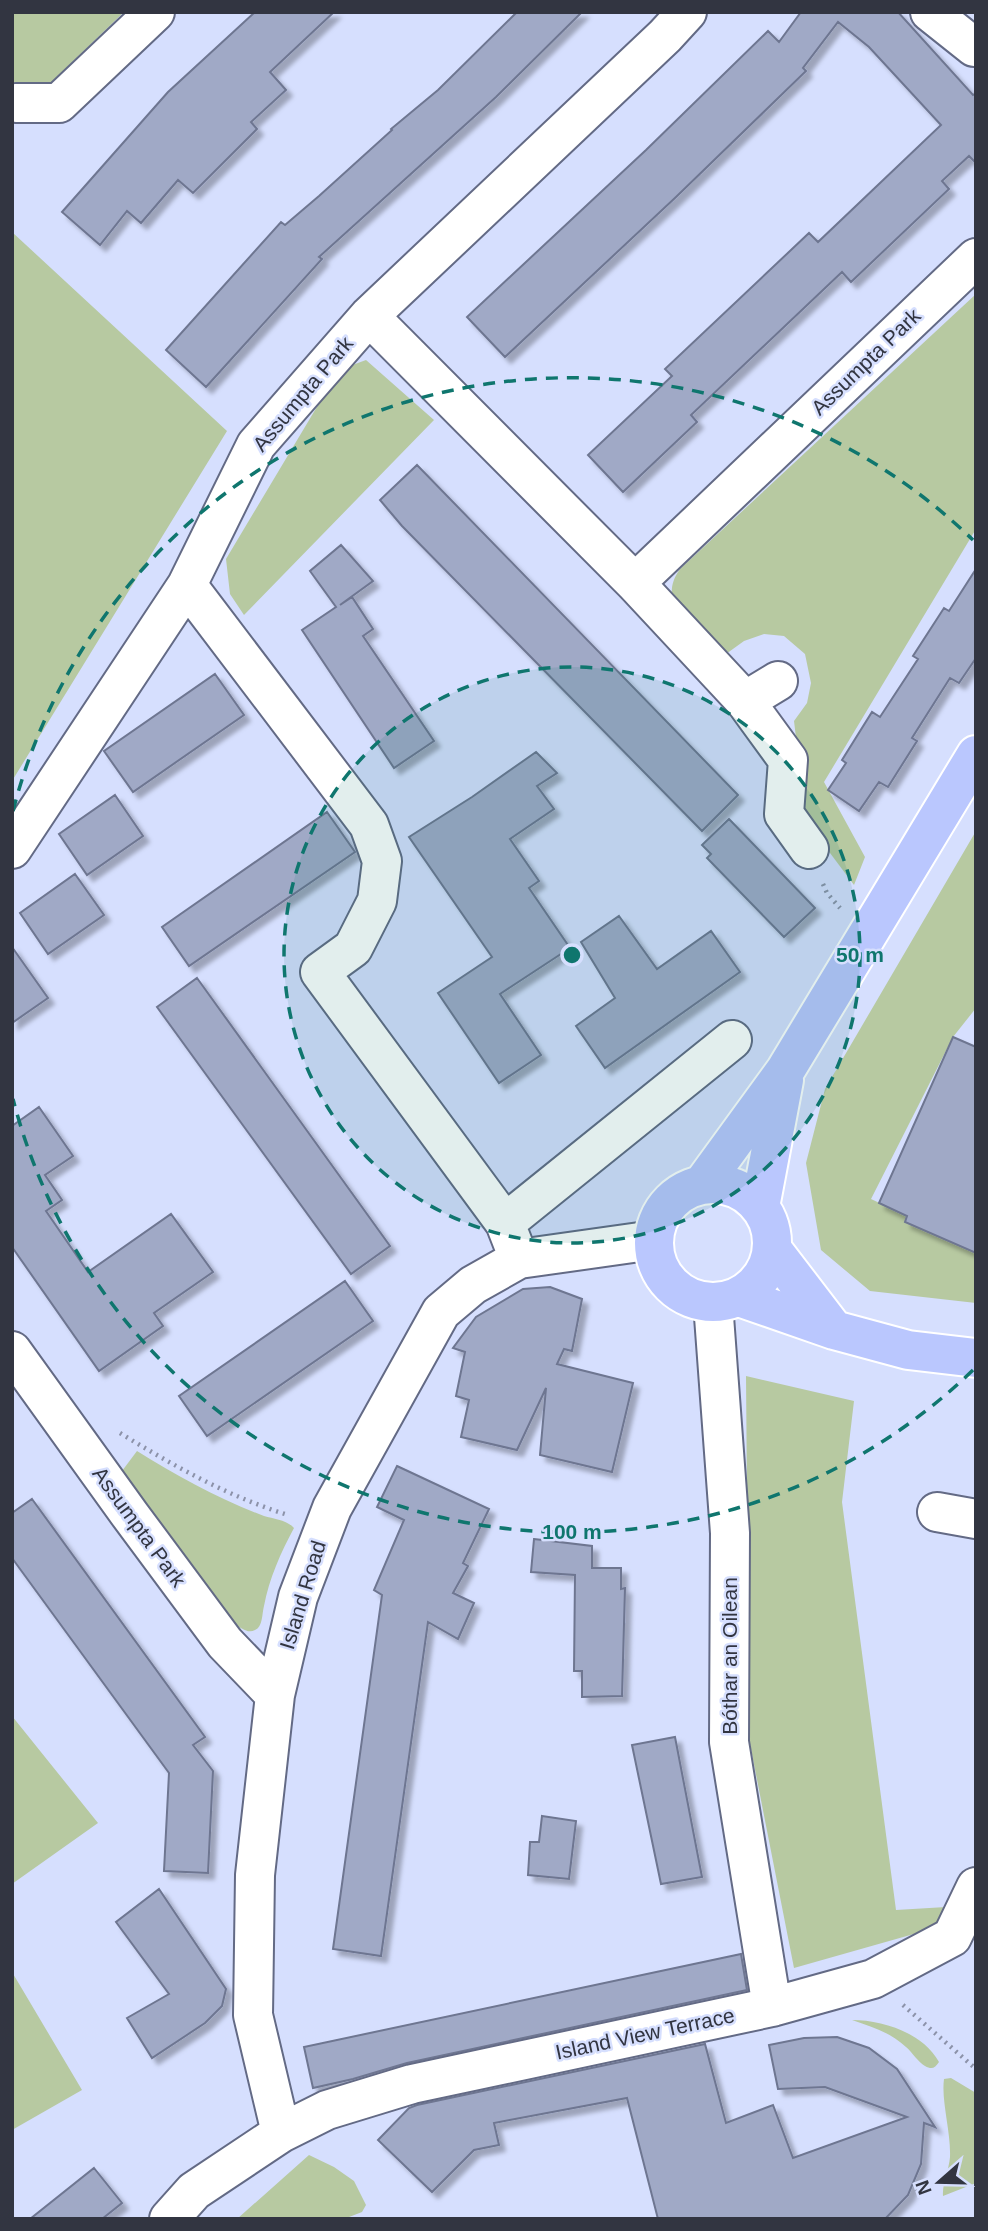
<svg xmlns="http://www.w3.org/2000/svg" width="988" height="2231" font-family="Helvetica,sans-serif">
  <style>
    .green { fill: #b7c9a1 }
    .building { fill: #a0a9c6; stroke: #6e7691; stroke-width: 2; filter: url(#shadow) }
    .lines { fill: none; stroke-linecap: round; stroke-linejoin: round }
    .minor-casing { stroke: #636a85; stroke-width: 42 }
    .major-casing { stroke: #fff; stroke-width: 42 }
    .path { stroke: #8c92a9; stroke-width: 4.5; stroke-dasharray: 2 5; stroke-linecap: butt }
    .minor { stroke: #fff; stroke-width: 38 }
    .major { stroke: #bac7fe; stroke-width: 38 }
    .ring { fill: none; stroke: #0f766e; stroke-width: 3.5; stroke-dasharray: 12 9 }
    .labels { text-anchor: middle; stroke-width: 5; stroke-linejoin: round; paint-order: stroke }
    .street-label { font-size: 21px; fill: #323541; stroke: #d6dffe }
    .centre { fill: #0f766e; stroke: #d6dffe; stroke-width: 3.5 }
    .ring-label { font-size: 21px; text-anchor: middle; font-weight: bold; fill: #0f766e; stroke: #d6dffe; stroke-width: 5; stroke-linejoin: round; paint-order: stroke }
  </style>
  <defs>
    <filter id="shadow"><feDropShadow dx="6" dy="6" stdDeviation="2" flood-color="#0004"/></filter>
  </defs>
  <rect width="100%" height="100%" fill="#d6dffe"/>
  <!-- green -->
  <path class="green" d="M12,12H124L12,120Z
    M12,232L227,431L12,781Z
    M976,294V529L824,782L865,857L854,885L806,821L794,721L807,703L811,683L805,654L784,636L764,634L744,641L726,654L672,598C671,586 673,579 680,569Z
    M366,360L434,420L244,615L230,594L226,559L339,370Z
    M976,831V1008L953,1037L871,1199L976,1248V1303L870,1291L821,1250L806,1163L825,1089Z
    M746,1376L854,1401L842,1502L896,1910L946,1907L935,1928L794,1968L749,1739Z
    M137,1451C177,1476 219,1499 264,1516C274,1519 287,1520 294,1528C281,1552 269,1579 264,1606C262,1613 263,1627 255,1630C248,1634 241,1628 235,1624L122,1471Z
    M12,1716L98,1823L12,1884Z
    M12,1972L82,2090L12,2130Z
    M852,2020C883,2020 923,2033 939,2062C935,2068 932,2070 925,2066C918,2062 912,2052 906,2047C890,2032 872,2027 852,2020Z
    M951,2078L976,2093V2183L943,2196C942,2184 949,2170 950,2157C951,2132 941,2101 944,2079Z
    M309,2155L334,2167L354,2181L366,2205L362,2212L344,2219H237Z"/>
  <!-- building -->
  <path class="building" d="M255,12H334L270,72L286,90L251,122L257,129L193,193L178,180L141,223L127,211L100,245L62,212L168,92Z
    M517,12H582L496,97L319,257L322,259L206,387L166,350L281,222L285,225L319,196L392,130L391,129L438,90Z
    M801,12H898L973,95L976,93V163L969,156L942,181L949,189L851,282L842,272L691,415L697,422L623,492L588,455L672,376L665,369L809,233L818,242L941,125L869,47L838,22L803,68L806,71L676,197L505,357L467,317L646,150L768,31L779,42Z
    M417,465L738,795L702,831L402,526L380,500Z
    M341,545L373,581L340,605L352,597L373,629L363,636L434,741L394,768L302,630L336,607L310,571Z
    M976,569V658L959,683L950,678L912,738L917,741L888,787L879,782L859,811L828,790L846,763L842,760L872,712L880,717L918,659L913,656L944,608L949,611Z
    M215,674L244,715L133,792L104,751Z
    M536,752L557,773L537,786L554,809L510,839L539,881L529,888L570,948L500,994L541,1055L499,1083L438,993L492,957L409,837L472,797Z
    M115,795L143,836L87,875L59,834Z
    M327,812L355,852L189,966L162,927Z
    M729,819L815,908L784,937L707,858L711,854L702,845Z
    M75,874L104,915L48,954L20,913Z
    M619,916L657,969L711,931L740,972L605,1068L576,1026L615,998L581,942Z
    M12,947L48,998L12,1023Z
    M197,978L390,1246L351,1274L157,1007Z
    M953,1037L976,1047V1253L905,1222L907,1216L879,1203Z
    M39,1107L73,1156L45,1175L62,1200L46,1211L88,1272L171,1214L213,1272L154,1313L163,1326L99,1371L12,1247V1126Z
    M345,1281L373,1321L207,1436L179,1396Z
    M550,1287L582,1299L572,1351L564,1349L557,1364L633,1383L612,1472L540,1455L546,1388L517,1450L461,1437L469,1400L456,1396L465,1352L453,1348L476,1317L523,1289Z
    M397,1466L489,1509L463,1563L468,1566L453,1593L474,1603L458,1639L428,1622L381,1956L333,1949L382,1595L374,1590L404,1520L377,1507Z
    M32,1499L205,1737L193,1745L213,1771L208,1873L164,1871L169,1773L12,1558V1513Z
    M534,1539L592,1546V1568H621V1589L625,1588L622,1696L582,1697V1671H574L575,1575L531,1572Z
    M675,1737L702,1877L661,1884L632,1745Z
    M542,1816L576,1821L569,1879L528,1875L530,1842H539Z
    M159,1889L226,1989L222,2006L205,2023L152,2058L127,2018L169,1994L116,1922Z
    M741,1954L747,1990L407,2063L353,2079L313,2088L304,2047Z
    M837,2037L869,2048L897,2069L935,2127L924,2123L921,2164L908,2195L885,2219H658L627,2098L494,2123L499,2145L474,2150L432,2192L378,2140L409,2108L417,2105L705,2044L726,2123L773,2105L793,2158L907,2117L825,2087L778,2089L769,2045L804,2038Z
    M94,2168L122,2203L102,2219H30Z"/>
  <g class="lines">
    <defs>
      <path id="minor" d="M930,12L974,47L976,45
        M16,103H59L155,12
        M369,316L635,583L745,701L778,681
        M635,583L976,258
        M187,585L369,825L382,861L377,901L353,948L320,972L505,1223L519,1259
        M745,701L788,760L784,814L809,849
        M12,849L187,585L256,445L369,316L665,36L687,12
        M505,1223L732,1040
        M713,1303L730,1533L729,1742L772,2007
        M12,1351L130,1515L225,1643L275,1695
        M937,1512L976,1519
        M281,2133L253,2015L255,1875L275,1695L298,1597L332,1508L441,1312L473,1285L519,1259L654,1240
        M169,2219L194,2191L281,2133L327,2110L412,2084L772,2007L873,1979L952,1937L976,1887"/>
      <path id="major" d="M654 1243a59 59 0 1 1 118 0a59 59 0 1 1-118 0Z
        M702,1185L785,1071L976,755
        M760,1207L784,1080
        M772,1249L834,1330
        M739,1297L834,1330L908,1350L976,1358"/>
    </defs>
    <!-- minor casing -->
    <use href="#minor" class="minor-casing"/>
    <!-- major casing -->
    <use href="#major" class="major-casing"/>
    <!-- path -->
    <path class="path" d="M823,884L827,893L840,908
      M120,1433C174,1466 227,1496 288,1515
      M903,2005L976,2069"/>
    <!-- minor -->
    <use href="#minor" class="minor"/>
    <!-- major -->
    <use href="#major" class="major"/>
  </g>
  <!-- distance rings -->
  <circle cx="572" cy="955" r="288" fill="#0f766e" fill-opacity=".12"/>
  <g class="ring">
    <circle cx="572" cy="955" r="288"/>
    <path d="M973 1370A577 577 0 0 1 13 1099M13 811A577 577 0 0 1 973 540"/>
  </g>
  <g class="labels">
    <!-- street labels -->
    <g class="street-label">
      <text transform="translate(866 362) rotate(-44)" y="7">Assumpta Park</text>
      <text transform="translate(303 394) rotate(-50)" y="7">Assumpta Park</text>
      <text transform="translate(139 1527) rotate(54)" y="7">Assumpta Park</text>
      <text transform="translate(303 1595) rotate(-73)" y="7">Island Road</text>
      <text transform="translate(730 1656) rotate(-90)" y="7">Bóthar an Oilean</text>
      <text transform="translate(645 2034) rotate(-12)" y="7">Island View Terrace</text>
    </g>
  </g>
  <circle cx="572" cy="955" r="10" class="centre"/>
  <g class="ring-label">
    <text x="860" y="962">50 m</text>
    <text x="572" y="1539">100 m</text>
  </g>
  <!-- border -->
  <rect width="988" height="2231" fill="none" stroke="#323541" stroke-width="28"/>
  <!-- north arrow -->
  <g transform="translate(939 2182) rotate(250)" stroke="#d6dffe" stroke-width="5" paint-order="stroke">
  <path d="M0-5L12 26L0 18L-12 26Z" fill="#323541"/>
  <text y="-10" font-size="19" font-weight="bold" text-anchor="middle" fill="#323541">N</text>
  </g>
</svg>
